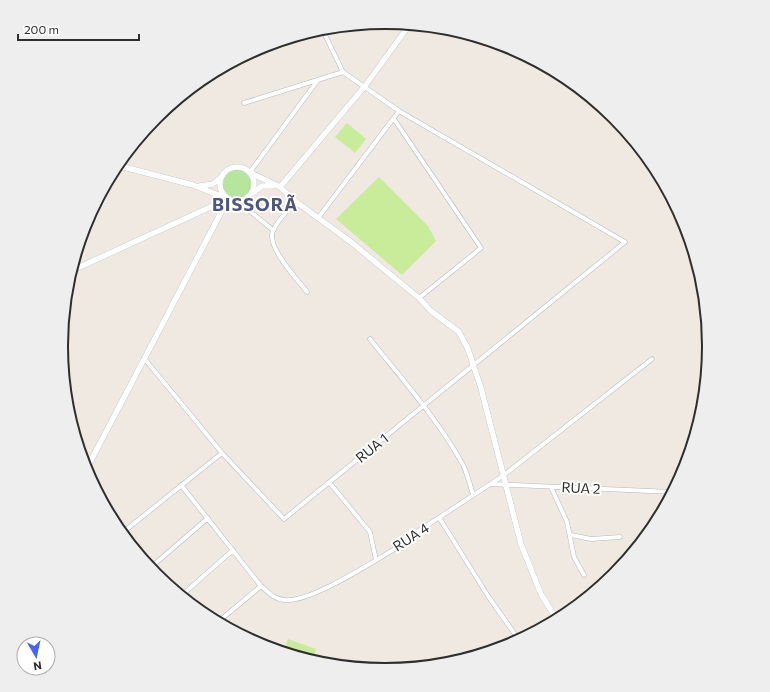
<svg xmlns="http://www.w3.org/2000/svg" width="770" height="692" font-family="Commissioner,sans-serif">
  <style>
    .green { fill: #b6e59e }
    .pitch { fill: #c9ec9a }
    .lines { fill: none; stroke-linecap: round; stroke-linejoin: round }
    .street-casing { stroke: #b4b7c1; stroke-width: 5 }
    .secondary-casing { stroke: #b4b7c1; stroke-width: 6 }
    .street { stroke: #fff; stroke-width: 4 }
    .secondary { stroke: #fff; stroke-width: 5.5 }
    .labels { text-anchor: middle; stroke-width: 4; stroke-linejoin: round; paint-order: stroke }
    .street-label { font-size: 14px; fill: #2e2e2e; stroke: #fff }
    .district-label { font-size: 18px; font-weight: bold; letter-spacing: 1px; fill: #4d5680; stroke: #fff }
    .rim { fill: none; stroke: #2e2e2e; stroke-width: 2 }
  </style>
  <rect width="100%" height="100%" fill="#efe9e1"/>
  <!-- green -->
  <path class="green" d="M223 184a14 14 0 1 1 28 0a14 14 0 1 1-28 0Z"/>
  <!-- pitch -->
  <path class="pitch" d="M347,123L366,139L355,153L335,137Z
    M379,177L428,226L436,241L402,275L336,219Z
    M288,639L316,649L312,661L283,652Z"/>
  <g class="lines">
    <defs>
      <path id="street" d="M244,103L343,72
        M394,119L481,248L419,298
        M250,172L318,80
        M234,201L247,209L273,230
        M295,201C288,210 277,221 273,231C266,247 298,280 307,292
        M247,209V203L249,197
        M318,218L399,111
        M370,339C401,378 437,418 462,463C467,472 470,484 473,495
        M144,358L222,453L284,519L625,242L399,111L343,72L326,37
        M329,482L370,532L376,560
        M490,484L673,492
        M181,485L261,586C268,592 274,599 284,600C312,603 378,558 405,543L414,534L504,475L652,359
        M551,487L567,522L574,557L584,575
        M440,519L488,596L519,640
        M122,533L222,453
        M571,535L591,539L620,537
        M150,568L208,518
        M181,596L233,550
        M218,622L261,586"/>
      <path id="secondary" d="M116,165L193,185L228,199
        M220 184a17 17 0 1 1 34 0a17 17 0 1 1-34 0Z
        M251,173L280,187L295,201L351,242L419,298L431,311L459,332L468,349L481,388L521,544L541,594L557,620
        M200,186L213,184L220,178
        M280,187L365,86L410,24
        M253,193L262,186H272
        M71,271L228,199
        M86,470L228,199"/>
    </defs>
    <!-- street casing -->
    <use href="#street" class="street-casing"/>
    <!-- secondary casing -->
    <use href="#secondary" class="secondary-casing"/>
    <!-- street -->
    <use href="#street" class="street"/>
    <!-- secondary -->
    <use href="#secondary" class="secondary"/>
  </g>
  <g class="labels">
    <!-- street labels -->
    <g class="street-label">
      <text transform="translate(372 448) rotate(-39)" y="5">RUA 1</text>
      <text transform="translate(581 488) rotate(3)" y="5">RUA 2</text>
      <text transform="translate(411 537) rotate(-33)" y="5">RUA 4</text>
    </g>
    <!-- district labels -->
    <g class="district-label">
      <text x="255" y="211">BISSORÃ</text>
    </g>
  </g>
  <!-- crop -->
  <path d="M0 0H770V692H0ZM68 346a317 317 0 1 1 634 0a317 317 0 1 1-634 0Z" fill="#eee" fill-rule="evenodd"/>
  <path class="rim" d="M68 346a317 317 0 1 1 634 0a317 317 0 1 1-634 0Z"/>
  <!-- north arrow -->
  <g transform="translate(36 656) rotate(171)"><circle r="19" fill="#ffffff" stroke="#ababab"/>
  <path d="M0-3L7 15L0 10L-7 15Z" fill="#4264fb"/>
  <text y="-6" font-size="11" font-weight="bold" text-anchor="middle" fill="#2e2e2e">N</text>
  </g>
  <!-- scale -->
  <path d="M18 34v6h121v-6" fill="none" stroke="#2e2e2e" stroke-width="2"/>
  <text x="24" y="34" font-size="12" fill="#2e2e2e" stroke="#ffffff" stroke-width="3" paint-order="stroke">200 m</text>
</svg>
